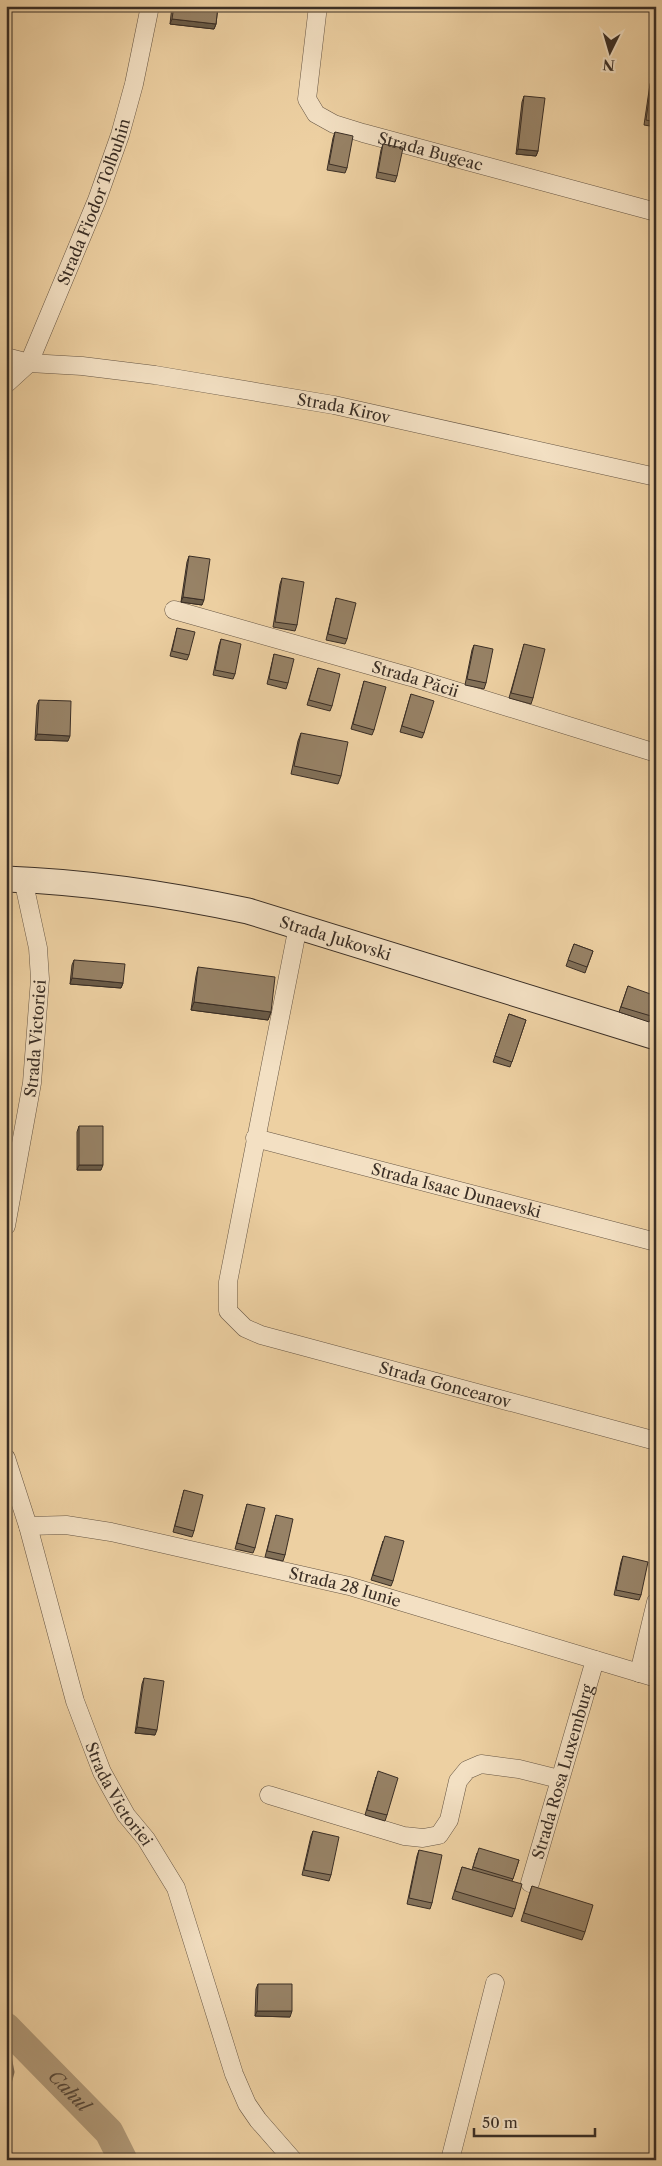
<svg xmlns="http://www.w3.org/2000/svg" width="662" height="2166" font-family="'Libre Caslon Text',serif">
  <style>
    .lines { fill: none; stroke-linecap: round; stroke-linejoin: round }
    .stream { stroke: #816e57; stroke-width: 5 }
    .river { stroke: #b09978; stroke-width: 29 }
    .street-casing { stroke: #675644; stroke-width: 19 }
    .secondary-casing { stroke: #3a2e25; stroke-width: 27 }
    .street { stroke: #f3e0c3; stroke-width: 18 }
    .secondary { stroke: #f3e0c3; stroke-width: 25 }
    .wall { fill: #827058; stroke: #3a2e25 }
    .shaded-wall { fill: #6a5b47; stroke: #3a2e25 }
    .building { fill: #978266; stroke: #3a2e25 }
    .labels { text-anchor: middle; stroke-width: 4; stroke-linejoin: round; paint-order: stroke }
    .street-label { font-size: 16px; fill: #3a2e25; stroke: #f3e0c3 }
    .water-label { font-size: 18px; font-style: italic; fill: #58493a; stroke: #f3e0c3 }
  </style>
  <rect width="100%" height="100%" fill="#edd0a2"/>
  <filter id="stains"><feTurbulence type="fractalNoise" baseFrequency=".004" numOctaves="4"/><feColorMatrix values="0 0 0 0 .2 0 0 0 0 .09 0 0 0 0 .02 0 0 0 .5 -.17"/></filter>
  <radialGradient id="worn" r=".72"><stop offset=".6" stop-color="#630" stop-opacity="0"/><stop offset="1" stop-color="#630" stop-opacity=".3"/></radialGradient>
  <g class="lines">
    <!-- stream -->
    <path class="stream" d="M6,2041L12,2072L6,2095"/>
    <!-- river -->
    <path class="river" id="s1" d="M6,2027L109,2132L123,2160"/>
    <defs>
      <g id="street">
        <path id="s2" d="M318,6L307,99L316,114L334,124L363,133L656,212"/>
        <path id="s3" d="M6,357L29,363L82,366L155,375L334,405L656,477"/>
        <path id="s4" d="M6,384L29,363L97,200L120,135L134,84L150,6"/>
        <path id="s5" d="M174,610L411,677L656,753"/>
        <path id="s6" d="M298,926L228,1282V1311L245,1328L261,1335L656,1441"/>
        <path id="s7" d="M255,1138L656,1242"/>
        <path id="s8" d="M6,1226L32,1083L40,979L38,948L23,879"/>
        <path id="s9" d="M6,1458L28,1526L75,1701L92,1746L102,1772L126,1815L146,1839L176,1888L234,2074L247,2104L258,2120L293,2160"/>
        <path id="s10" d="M28,1526L66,1525L111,1532L349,1586L656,1678"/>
        <path d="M639,1673L656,1602"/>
        <path d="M269,1795L404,1836L423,1838L439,1835L449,1820L458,1781L467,1770L481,1764L519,1769L559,1779"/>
        <path id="s11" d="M530,1883L595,1660"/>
        <path d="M450,2160L495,1983"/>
      </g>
      <g id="secondary">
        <path id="s12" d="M6,879C88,882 168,894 248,911L656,1037"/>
      </g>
    </defs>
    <!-- street casing -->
    <use href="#street" class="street-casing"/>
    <!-- secondary casing -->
    <use href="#secondary" class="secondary-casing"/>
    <!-- street -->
    <use href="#street" class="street"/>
    <!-- secondary -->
    <use href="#secondary" class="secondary"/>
  </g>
  <!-- wall -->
  <path class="wall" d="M172,6H218L216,24L214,29L170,24Z
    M652,78L656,79V127L644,125L650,84Z
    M524,96L538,151L536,156L516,154L522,102Z
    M335,132L347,168L345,173L327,170L333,138Z
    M383,144L397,176L395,182L376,178L381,150Z
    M189,556L202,605L181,602L187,562Z
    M282,578L297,625L295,631L273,627L280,584Z
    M336,598L347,639L345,644L326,640Z
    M177,628L189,655L187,660L170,656Z
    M221,639L235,674L233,679L213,675L219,645Z
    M524,644L533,698L531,704L509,698Z
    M474,645L486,683L484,689L465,685L472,650Z
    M274,654L288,683L286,689L267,684Z
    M318,668L332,706L330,711L307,705Z
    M364,681L374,730L372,735L351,729Z
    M411,694L424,733L422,738L400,732Z
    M39,700L68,741L35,740L37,705Z
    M301,733L341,776L338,784L291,774L298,741Z
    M574,944L593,951L585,973L566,966Z
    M74,960L123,983L121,988L70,984L72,965Z
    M198,967L271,1012L268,1020L191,1010L196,976Z
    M628,986L656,1001L649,1022L619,1012Z
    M509,1014L526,1020L510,1067L493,1062Z
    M79,1126L101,1170H77V1132Z
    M184,1490L194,1531L192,1537L173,1532Z
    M247,1504L255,1548L253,1553L235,1549Z
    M276,1515L285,1555L283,1561L265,1557Z
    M383,1541L393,1581L391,1586L371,1580Z
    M623,1556L641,1595L639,1600L614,1595L621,1562Z
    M144,1678L155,1735L135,1733L142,1684Z
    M376,1777L387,1815L385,1821L365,1815Z
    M313,1831L331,1875L329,1881L302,1875L311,1836Z
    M419,1850L432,1903L430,1909L407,1904L417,1856Z
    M477,1853L519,1860L512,1881L515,1909L512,1917L452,1899L462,1867L472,1870Z
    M532,1886L585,1932L582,1940L521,1921Z
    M258,1984L290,2017L255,2016L256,1989Z"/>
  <!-- shaded-wall -->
  <path class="shaded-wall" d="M172,19L216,24L214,29L170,24Z
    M518,149L538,151L536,156L516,154Z
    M183,597L204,600L202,605L181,602Z
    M37,734L70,736L68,741L35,740Z
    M72,978L123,983L121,988L70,984Z
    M194,1002L271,1012L268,1020L191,1010Z
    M79,1165H103L101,1170H77Z
    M137,1727L157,1730L155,1735L135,1733Z
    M257,2011H292L290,2017L255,2016Z"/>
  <!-- building -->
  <path class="building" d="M174,6H218L216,24L172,19Z
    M652,78L656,79V122L646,120Z
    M524,96L545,98L538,151L518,149Z
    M335,132L353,136L347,168L329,164Z
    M383,144L403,148L397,176L378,172Z
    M189,556L210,559L204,600L183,597Z
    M282,578L304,582L297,625L275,622Z
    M336,598L356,603L347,639L328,634Z
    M177,628L195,632L189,655L172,651Z
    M221,639L241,644L235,674L215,670Z
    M524,644L545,649L533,698L511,693Z
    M474,645L493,649L486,683L467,679Z
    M274,654L294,659L288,683L269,679Z
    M318,668L340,674L332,706L309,700Z
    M364,681L386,687L374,730L353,724Z
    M411,694L434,701L424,733L402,726Z
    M39,700L71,701L70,736L37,734Z
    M301,733L348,742L341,776L294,766Z
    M574,944L593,951L587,967L568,960Z
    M74,960L125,964L123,983L72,978Z
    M198,967L275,977L271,1012L194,1002Z
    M628,986L656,996V1001L651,1016L621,1007Z
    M509,1014L526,1020L512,1062L495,1056Z
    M79,1126H103V1165H79Z
    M184,1490L203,1495L194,1531L175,1526Z
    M247,1504L265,1508L255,1548L237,1543Z
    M276,1515L293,1519L285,1555L267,1551Z
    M385,1536L404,1541L393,1581L373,1575Z
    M623,1556L648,1562L641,1595L616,1590Z
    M144,1678L164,1681L157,1730L137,1727Z
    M378,1771L398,1778L387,1815L367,1810Z
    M313,1831L339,1837L331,1875L304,1870Z
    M479,1848L519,1860L513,1879L473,1867Z
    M419,1850L442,1855L432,1903L409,1898Z
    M462,1867L522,1884L515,1909L455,1891Z
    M532,1886L593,1905L585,1932L524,1913Z
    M258,1984H292V2011H257Z"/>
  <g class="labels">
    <!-- street labels -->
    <g class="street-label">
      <text dy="6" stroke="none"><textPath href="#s2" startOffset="232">Strada Bugeac</textPath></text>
      <text dy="6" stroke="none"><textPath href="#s4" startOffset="205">Strada Fiodor Tolbuhin</textPath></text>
      <text dy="6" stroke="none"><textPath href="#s3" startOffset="342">Strada Kirov</textPath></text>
      <text dy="6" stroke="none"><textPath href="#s5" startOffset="251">Strada Păcii</textPath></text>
      <text dy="6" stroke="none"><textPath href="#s12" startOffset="336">Strada Jukovski</textPath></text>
      <text dy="6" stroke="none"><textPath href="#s8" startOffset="190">Strada Victoriei</textPath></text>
      <text dy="6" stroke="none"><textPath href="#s7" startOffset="208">Strada Isaac Dunaevski</textPath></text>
      <text dy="6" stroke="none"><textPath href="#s6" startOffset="624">Strada Goncearov</textPath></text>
      <text dy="6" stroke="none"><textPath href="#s10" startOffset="324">Strada 28 Iunie</textPath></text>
      <text dy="6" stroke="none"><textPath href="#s11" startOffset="116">Strada Rosa Luxemburg</textPath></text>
      <text dy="6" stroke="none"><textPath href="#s9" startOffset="356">Strada Victoriei</textPath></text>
    </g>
    <!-- water labels -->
    <g class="water-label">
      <text dy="6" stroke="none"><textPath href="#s1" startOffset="90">Cahul</textPath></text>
    </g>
  </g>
  <!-- margin -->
  <rect width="662" height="2166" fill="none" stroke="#edd0a2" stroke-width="25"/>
  <rect x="8" y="8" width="647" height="2151" fill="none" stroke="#3a2e25" stroke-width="2.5"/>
  <rect x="12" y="12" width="637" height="2141" fill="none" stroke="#3a2e25"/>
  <!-- north arrow -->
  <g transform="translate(610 52) rotate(185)" stroke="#f3e0c3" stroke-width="4" paint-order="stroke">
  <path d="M0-4L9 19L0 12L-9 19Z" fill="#3a2e25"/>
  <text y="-8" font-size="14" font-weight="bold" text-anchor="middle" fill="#3a2e25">N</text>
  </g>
  <!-- scale -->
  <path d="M474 2128v8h121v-8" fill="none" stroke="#3a2e25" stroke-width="2.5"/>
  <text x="482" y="2128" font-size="15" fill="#3a2e25" stroke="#f3e0c3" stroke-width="4" paint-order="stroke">50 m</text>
  <rect width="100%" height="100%" filter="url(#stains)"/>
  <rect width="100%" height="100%" fill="url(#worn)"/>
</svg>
